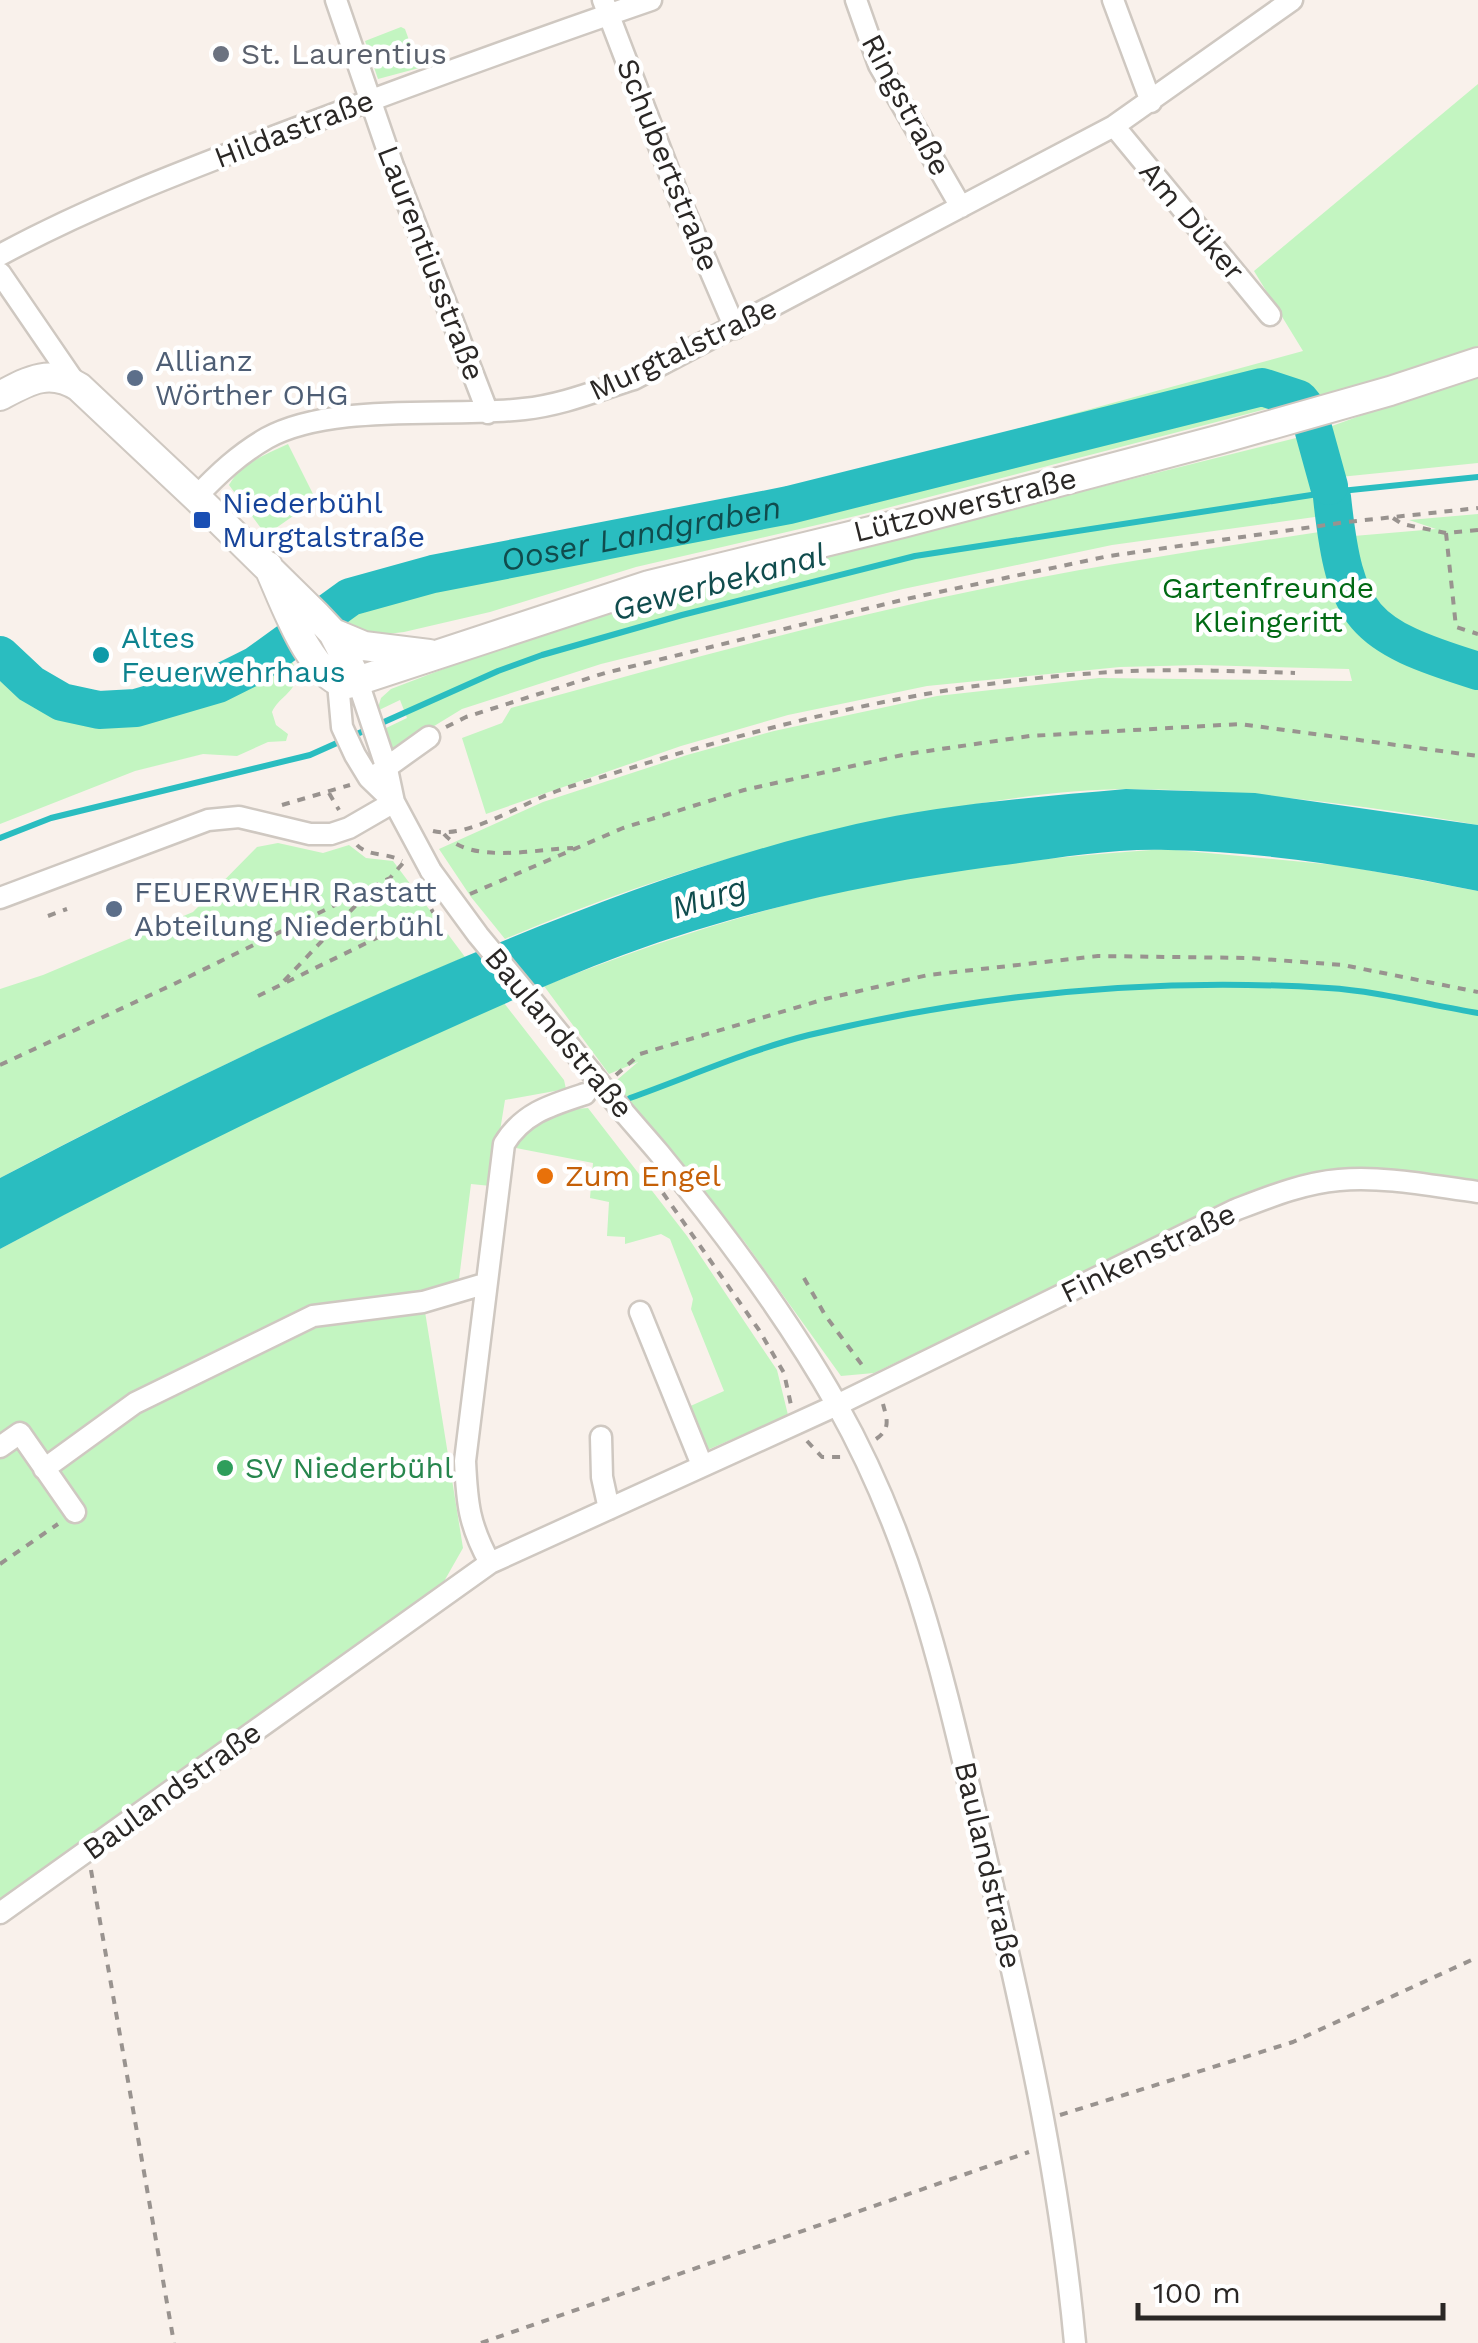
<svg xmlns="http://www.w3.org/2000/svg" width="1478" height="2343" font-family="'Work Sans',sans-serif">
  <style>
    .green { fill: #c3f5c1 }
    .water { fill: #2abdc0 }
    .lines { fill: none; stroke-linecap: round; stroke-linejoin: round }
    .stream { stroke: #2abdc0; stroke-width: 6 }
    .river { stroke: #2abdc0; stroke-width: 38 }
    .minor-casing { stroke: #cfc8c1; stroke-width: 25 }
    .major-casing { stroke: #cfc8c1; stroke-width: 32 }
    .path { stroke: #99938f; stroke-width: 4; stroke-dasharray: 8 8; stroke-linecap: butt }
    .minor { stroke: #fff; stroke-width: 20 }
    .major { stroke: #fff; stroke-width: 28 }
    .minor-bridge-casing { stroke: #cfc8c1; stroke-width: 25; stroke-linecap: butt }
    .minor-bridge { stroke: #fff; stroke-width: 20 }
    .worship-dot { fill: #6b7280; stroke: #fff; stroke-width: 4 }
    .service-dot { fill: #5c6f8a; stroke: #fff; stroke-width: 4 }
    .transit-dot { fill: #1a4fb4; stroke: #fff; stroke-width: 4 }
    .culture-dot { fill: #0f9aa8; stroke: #fff; stroke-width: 4 }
    .food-dot { fill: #e8710a; stroke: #fff; stroke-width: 4 }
    .leisure-dot { fill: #2e9e5b; stroke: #fff; stroke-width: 4 }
    .labels { text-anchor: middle; stroke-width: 9; stroke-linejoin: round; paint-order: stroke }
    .worship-label { font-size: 30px; fill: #5b616d; stroke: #fff; text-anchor: start }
    .street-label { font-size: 30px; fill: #2a2725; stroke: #fff }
    .service-label { font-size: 30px; fill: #4e5e75; stroke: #fff; text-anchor: start }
    .transit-label { font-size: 30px; fill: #164399; stroke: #fff; text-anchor: start }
    .park-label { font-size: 30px; fill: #016a14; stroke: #fff }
    .culture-label { font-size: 30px; fill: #0d838f; stroke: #fff; text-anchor: start }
    .food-label { font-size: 30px; fill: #c56008; stroke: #fff; text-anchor: start }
    .leisure-label { font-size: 30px; fill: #27864d; stroke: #fff; text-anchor: start }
    .water-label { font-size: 32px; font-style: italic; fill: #104c4d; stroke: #fff }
  </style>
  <rect width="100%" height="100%" fill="#f9f1eb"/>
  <!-- green -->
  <path class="green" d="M401,27L405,29L419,68L378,79L365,41Z
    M1478,84V346L1393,376L860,515L636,567L490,612L404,632L379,635L361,629L340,618L323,602L371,577L400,570L595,529L735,506L1303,351L1254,271Z
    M1478,373V463L1340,477L1332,426Z
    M1300,437L1322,516L1112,545L903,589L601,664L462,709L390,753L382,730L407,718L400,700L377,711L381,698L391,689L532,635L623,606Z
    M288,444L316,500L266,535L229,485C241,463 265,455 288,444Z
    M1478,514V666C1392,639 1361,631 1342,537L1436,529L1409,520Z
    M1326,531C1332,552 1334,581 1344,600C1371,650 1428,663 1478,677V825C1363,805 1247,790 1130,789C1068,789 1003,799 941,810C791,835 645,879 505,939L471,897L439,849L543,802L687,755L774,731L937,696L1099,678L1352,681L1349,669L1200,665L1120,667L927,686L788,715L681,746L486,814L462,738L502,723L511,708C643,672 774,635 908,605C1046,573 1186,552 1326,531Z
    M286,650L299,675C292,695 279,697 272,712L276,725L288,734L286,741L268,742L237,756L203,754L135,771L0,824V667C16,683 33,701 54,711C102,732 199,707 243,682C259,673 272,661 286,650Z
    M278,843L323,853L349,845L366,858L393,861L465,957C306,1024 152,1097 0,1178V989L43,975L193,912L257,847Z
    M1165,849L1346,866L1478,891V1180L1359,1169L1312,1173L1253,1192L874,1373L841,1376L744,1241L611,1085L638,1062L609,1074L544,986C637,949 730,918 826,895C936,868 1052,857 1165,849Z
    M504,1003L564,1080L566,1089L505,1100L491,1186L471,1184L458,1287L422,1293L463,1548L438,1592L0,1901V1249L147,1170L277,1106Z
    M588,1108L687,1236L777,1370L788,1415L705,1451L686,1408L724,1391L691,1309L693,1299L670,1239L661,1234L625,1244V1237L607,1236L609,1202L590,1198L593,1163L516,1148L523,1125L548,1111Z"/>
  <!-- water -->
  <path class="water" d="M1126,789L1255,793L1478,825V891C1376,870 1272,852 1168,850C1111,848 1053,859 996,866C869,883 744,910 623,955C545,984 469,1020 393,1054C260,1115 129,1180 0,1249V1178C149,1099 300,1026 457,960C589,905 716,856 856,824C945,804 1036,797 1126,789Z"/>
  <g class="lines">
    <!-- stream -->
    <path class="stream" d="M1280,387L1283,391
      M0,838L51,818L310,755L498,671L542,655L682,615L915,556L1331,492L1478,477
      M630,1098C689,1077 749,1050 809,1035C979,994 1154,977 1328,988C1378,991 1429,1005 1478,1013"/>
    <!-- river -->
    <g class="river">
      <path d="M1332,497C1345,619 1362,635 1478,671"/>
      <path id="s1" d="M0,655L31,684L62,702L99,710L136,708L218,684L256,665L350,597L433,574L789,505L1262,387L1299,399L1308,410L1329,486"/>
    </g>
    <defs>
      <path id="minor" d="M336,0L393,166L488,413
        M603,0L679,198L735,328
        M856,0L879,65L961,207
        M1113,0L1151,102
        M1114,126L1270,315
        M0,255C92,205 189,169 286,132C408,86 529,42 651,0
        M0,273L78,387
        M196,497C218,474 239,454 267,438C333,402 449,418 524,409C563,405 598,390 634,379L1114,126L1292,0
        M358,682L387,769L394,802
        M338,683L342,727L355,755L369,778L394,802L431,871
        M376,775L429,737
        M0,898L208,820L239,817L310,834H331L349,828L394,802
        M591,1072C612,1100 636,1126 659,1153C724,1232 787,1316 837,1405C916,1545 945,1686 982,1840C1022,2010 1059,2168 1075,2343
        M640,1312L702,1465
        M601,1437L602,1477L609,1509
        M0,1447L20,1433L75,1512
        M44,1469L135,1403L313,1316L423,1302L484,1284
        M490,1563C469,1525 467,1504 465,1461L504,1144C523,1113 551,1105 585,1094
        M0,1913L490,1563L837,1405L1235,1210C1269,1197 1303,1183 1339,1180C1385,1176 1432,1186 1478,1192"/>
      <path id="major" d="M0,396C28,381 49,368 79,387L196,497L317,616L333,633L358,682
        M268,566C283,598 310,680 348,684L649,585L903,523L1221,439L1390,391L1478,362
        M333,633L364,646L429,654"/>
    </defs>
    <!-- minor casing -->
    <use href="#minor" class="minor-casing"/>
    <!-- major casing -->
    <use href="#major" class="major-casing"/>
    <!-- path -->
    <path class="path" d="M1393,518L1402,524L1446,533
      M1478,530L1446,533L1456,627L1478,634
      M446,727L466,717L605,673L906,599L1109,556L1347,522L1478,508
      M329,793L339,810
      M282,805L350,785
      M433,831C465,839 516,807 547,795C566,787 586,782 605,776C766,725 928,684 1097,673C1163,668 1229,671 1295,673
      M444,834C471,865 535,849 573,848
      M357,845C368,857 387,852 402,861
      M470,894L623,828L744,790L907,754L1030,736L1240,724L1478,756
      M48,916L67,909
      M284,981L374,886L390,878L404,862
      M258,996L434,910
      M0,1065L174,984L374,886
      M616,1075L640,1054L825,999L928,975L1098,956L1249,958L1343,965L1478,992
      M663,1193L759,1330L784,1373L791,1405
      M804,1278L825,1315L865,1369
      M876,1439C891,1429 887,1419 883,1404
      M807,1441L822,1457H841
      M0,1564L58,1524
      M91,1870L174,2343
      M1060,2115L1293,2042L1478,1957
      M481,2343L1029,2152"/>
    <!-- minor -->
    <use href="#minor" class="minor"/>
    <!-- major -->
    <use href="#major" class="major"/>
    <defs>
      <path id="minor-bridge" d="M431,871L478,935L591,1072"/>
    </defs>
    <!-- minor-bridge casing -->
    <use href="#minor-bridge" class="minor-bridge-casing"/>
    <!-- minor-bridge -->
    <use href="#minor-bridge" class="minor-bridge"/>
  </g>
  <!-- markers -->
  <circle class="worship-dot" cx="221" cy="54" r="10"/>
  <g class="service-dot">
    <circle cx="135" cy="378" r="10"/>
    <circle cx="114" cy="909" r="10"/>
  </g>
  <rect class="transit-dot" x="192" y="510" width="20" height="20" rx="5"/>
  <circle class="culture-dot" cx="101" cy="655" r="10"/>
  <circle class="food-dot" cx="545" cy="1176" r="10"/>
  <circle class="leisure-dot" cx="225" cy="1468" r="10"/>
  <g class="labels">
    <!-- worship labels -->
    <g class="worship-label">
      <text x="241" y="64">St. Laurentius</text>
    </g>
    <!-- street labels -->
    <g class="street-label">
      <text transform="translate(906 105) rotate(62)" y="10">Ringstraße</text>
      <text transform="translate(294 129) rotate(-21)" y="10">Hildastraße</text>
      <text transform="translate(668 165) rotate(68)" y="10">Schubertstraße</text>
      <text transform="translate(1192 221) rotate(50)" y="10">Am Düker</text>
      <text transform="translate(431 263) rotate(69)" y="10">Laurentiusstraße</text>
      <text transform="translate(683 349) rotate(-25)" y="10">Murgtalstraße</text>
      <text transform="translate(965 505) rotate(-14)" y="10">Lützowerstraße</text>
      <text transform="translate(559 1033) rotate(50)" y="10">Baulandstraße</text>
      <text transform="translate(1148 1253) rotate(-26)" y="10">Finkenstraße</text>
      <text transform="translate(172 1791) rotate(-36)" y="10">Baulandstraße</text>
      <text transform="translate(988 1865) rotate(77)" y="10">Baulandstraße</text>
    </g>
    <!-- service labels -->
    <g class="service-label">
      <text x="155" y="371">Allianz<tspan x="155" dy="34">Wörther OHG</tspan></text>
      <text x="134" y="902">FEUERWEHR Rastatt<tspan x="134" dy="34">Abteilung Niederbühl</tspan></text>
    </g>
    <!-- transit labels -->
    <g class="transit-label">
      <text x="222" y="513">Niederbühl<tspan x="222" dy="34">Murgtalstraße</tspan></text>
    </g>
    <!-- park labels -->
    <g class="park-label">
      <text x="1268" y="598">Gartenfreunde<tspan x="1268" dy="34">Kleingeritt</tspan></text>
    </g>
    <!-- culture labels -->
    <g class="culture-label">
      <text x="121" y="648">Altes<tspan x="121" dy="34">Feuerwehrhaus</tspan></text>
    </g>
    <!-- food labels -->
    <g class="food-label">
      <text x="565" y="1186">Zum Engel</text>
    </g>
    <!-- leisure labels -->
    <g class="leisure-label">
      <text x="245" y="1478">SV Niederbühl</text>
    </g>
    <!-- water labels -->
    <g class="water-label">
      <text dy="11" stroke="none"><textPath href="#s1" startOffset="695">Ooser Landgraben</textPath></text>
      <text transform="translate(719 582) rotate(-15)" y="11">Gewerbekanal</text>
      <text transform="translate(709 897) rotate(-18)" y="11">Murg</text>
    </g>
  </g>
  <!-- scale -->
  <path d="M1138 2303v15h305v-15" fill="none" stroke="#2a2725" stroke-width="5"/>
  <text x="1153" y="2303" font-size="30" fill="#2a2725" stroke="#ffffff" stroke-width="8" paint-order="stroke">100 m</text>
</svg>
